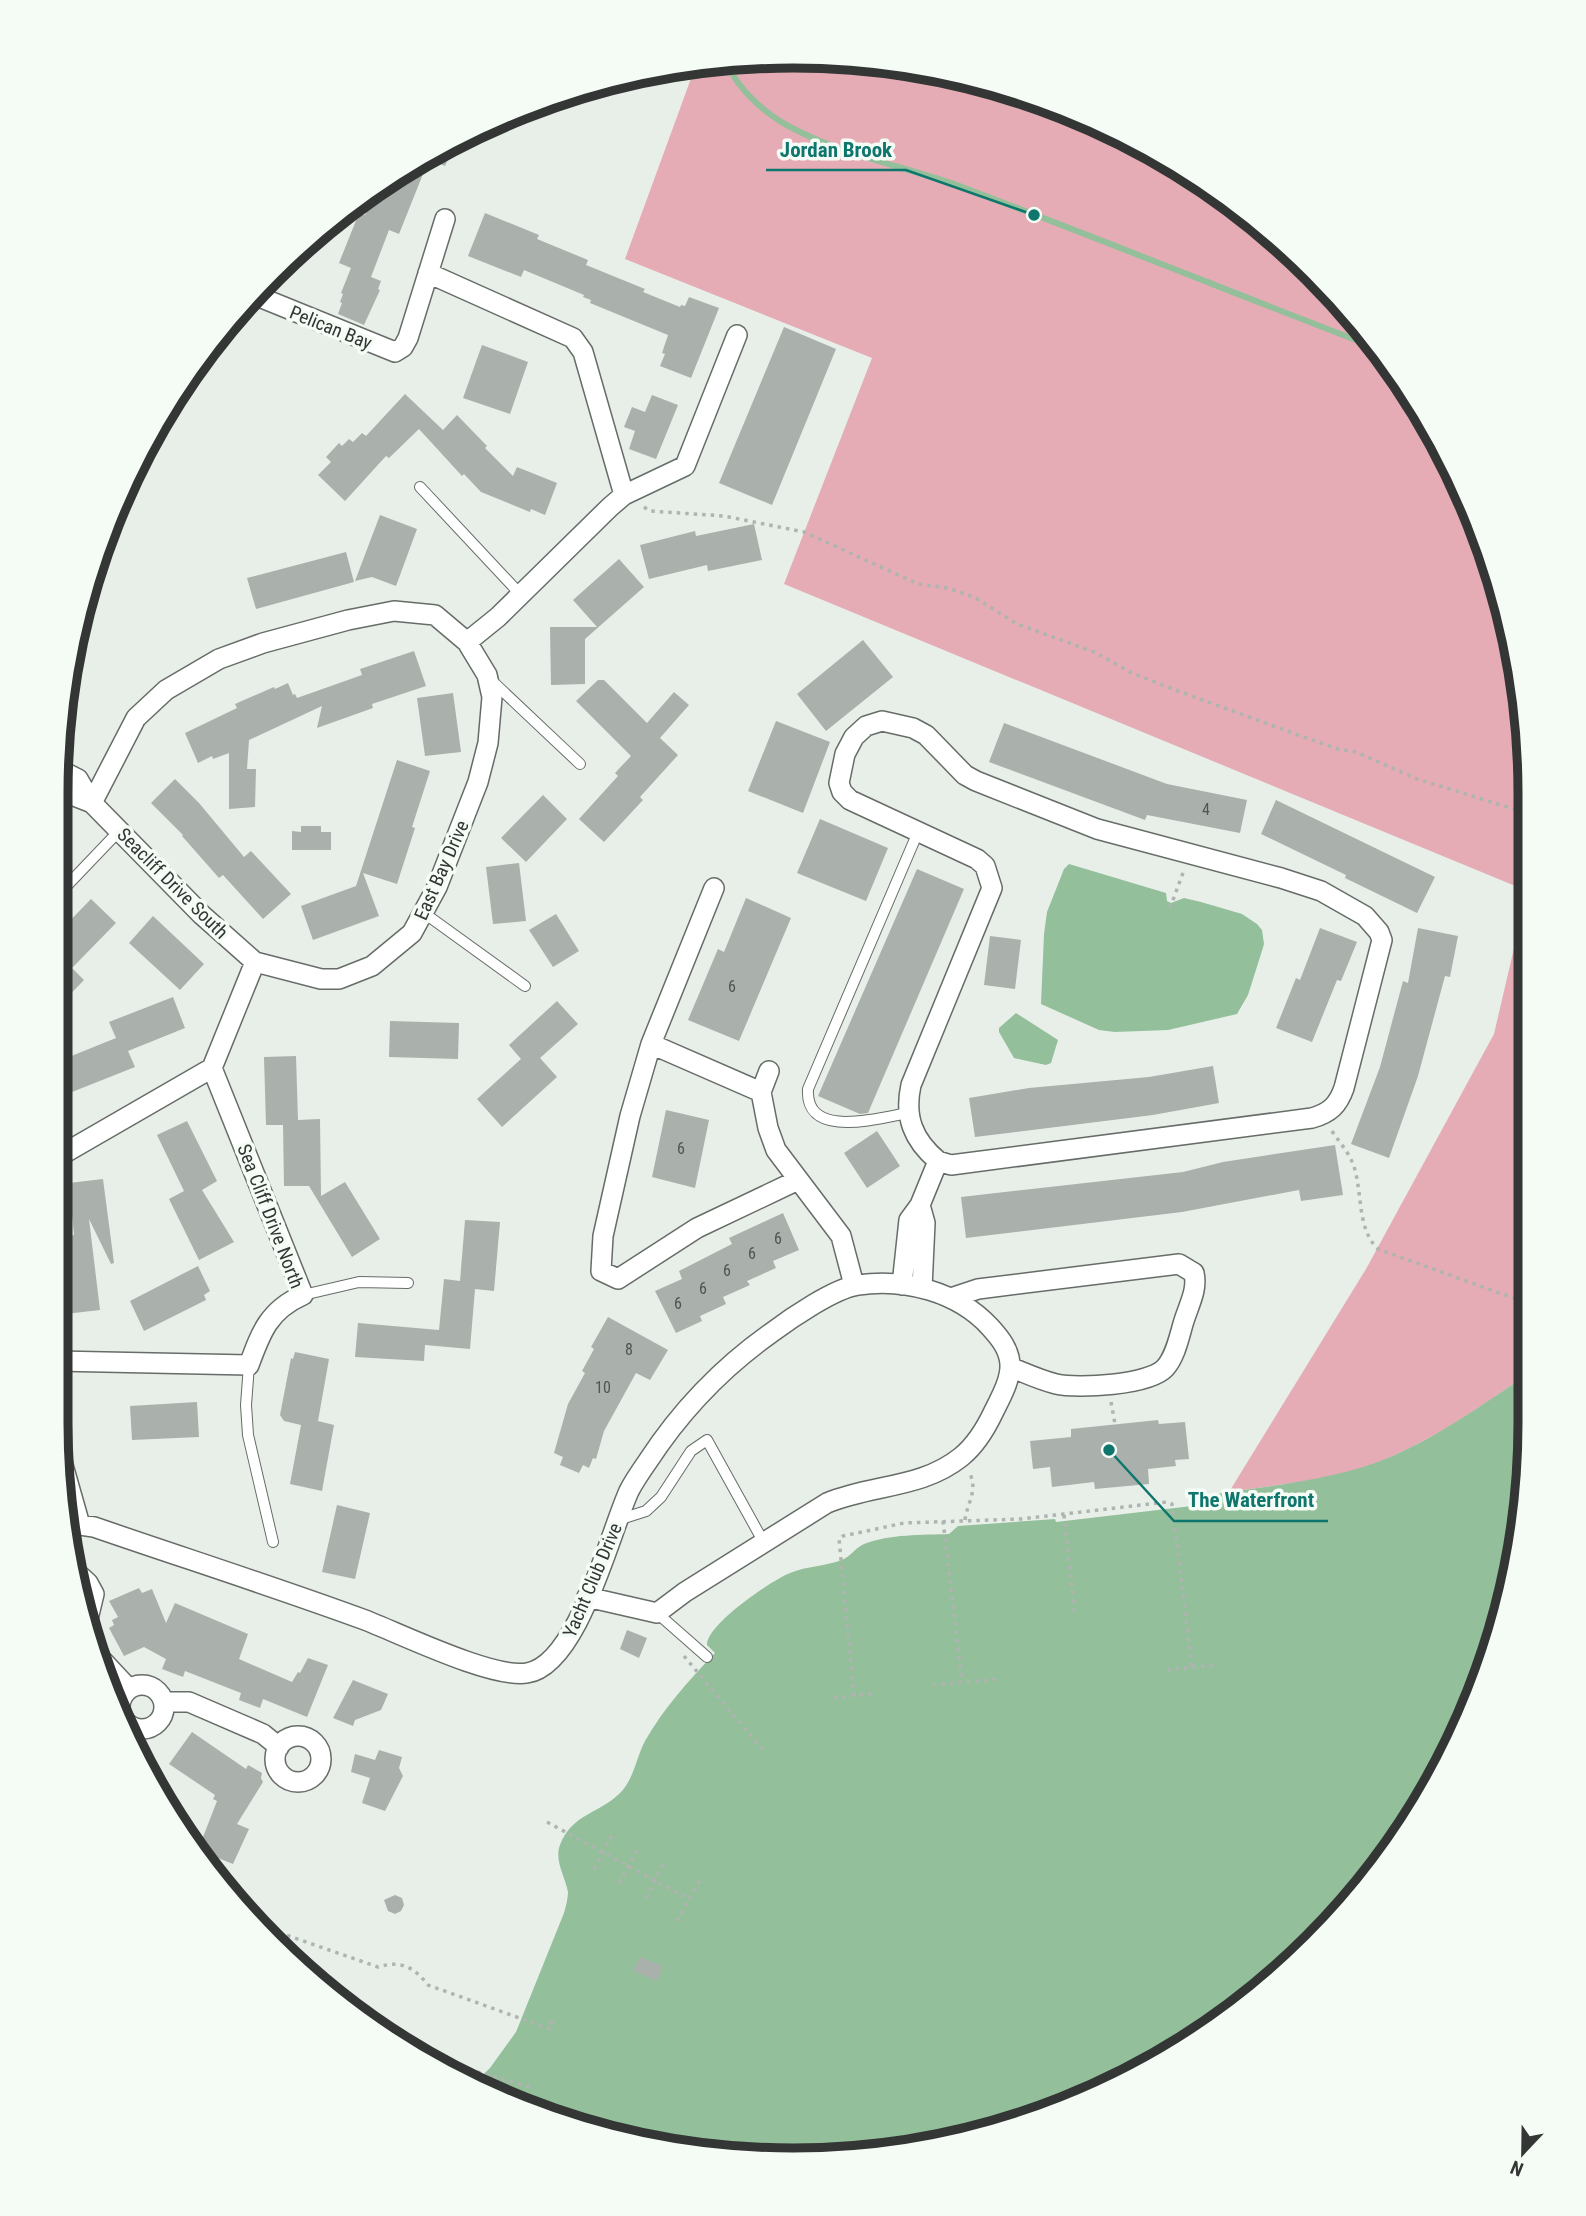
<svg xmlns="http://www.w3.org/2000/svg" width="1586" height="2216" font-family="'Roboto Condensed',sans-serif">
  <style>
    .green { fill: #e5acb5 }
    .water { fill: #93bf9a }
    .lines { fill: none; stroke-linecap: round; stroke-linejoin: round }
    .stream { stroke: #93bf9a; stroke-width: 6 }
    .building { fill: #aab0ab }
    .service-casing { stroke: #666c67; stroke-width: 12 }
    .minor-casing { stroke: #666c67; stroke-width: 22 }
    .path { stroke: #afb4b0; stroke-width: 3.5; stroke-dasharray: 3.5 5; stroke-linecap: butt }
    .service { stroke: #fff; stroke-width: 10 }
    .minor { stroke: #fff; stroke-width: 19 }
    .labels { text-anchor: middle; stroke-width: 7; stroke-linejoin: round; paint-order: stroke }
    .number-label { font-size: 16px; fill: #515452 }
    .street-label { font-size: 19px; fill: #333634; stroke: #f5fcf6 }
    .rim { fill: none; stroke: #333634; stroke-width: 9 }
    .leader { fill: none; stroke: #0f766e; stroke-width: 2.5 }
    .callout-dot { fill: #0f766e; stroke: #f5fcf6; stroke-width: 2.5 }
    .callout-label { font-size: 21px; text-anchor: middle; font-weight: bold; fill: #0f766e; stroke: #f5fcf6; stroke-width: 7; stroke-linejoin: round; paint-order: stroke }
  </style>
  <rect width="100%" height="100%" fill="#e8efe9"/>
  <!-- green -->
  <path class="green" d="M842,58L984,81L1119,132L1242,209L1347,307L1454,467L1491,556L1524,696L1525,890L784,584L872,358L625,259L697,62Z
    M1525,901L1528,1374C1477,1409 1424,1447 1365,1467C1322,1481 1274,1485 1229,1492L1366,1269L1494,1034Z"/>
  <!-- water -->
  <path class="water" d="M1069,864L1166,893L1167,901L1171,903L1184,898L1201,902L1242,914L1257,924L1262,930L1264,944L1261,954L1248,995L1237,1014L1168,1030L1115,1032L1099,1030L1041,1004L1044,934L1047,912L1064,869Z
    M1016,1013L1058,1040L1051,1063L1046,1065L1014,1058L999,1032V1028Z
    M1528,1374V1471L1505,1613L1454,1749L1377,1872L1279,1977L1162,2061L1075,2104L889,2154H696L556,2121L471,2086L490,2068L516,2032L564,1913C566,1906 568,1898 568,1892C565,1876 554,1860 560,1845C572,1814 598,1814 619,1794C634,1780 636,1758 645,1741C663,1709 689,1680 715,1653L707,1645C706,1625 772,1580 790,1573C807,1566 826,1566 842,1560C850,1557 855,1548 864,1544C890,1534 922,1535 949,1534L958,1526L1055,1519L1056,1522L1209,1504V1495C1260,1487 1314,1482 1363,1467C1420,1450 1479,1407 1528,1374Z"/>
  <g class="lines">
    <!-- stream -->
    <path class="stream" d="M725,61C739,91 767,116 796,130C849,157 907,167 962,187C1100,239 1236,294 1374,347"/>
  </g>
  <!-- building -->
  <path class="building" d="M456,141L445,166L429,159L399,234L389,230L371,277L381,281L378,289L380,290L364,325L338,314L342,303L340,302L343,294L341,293L351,268L339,263L359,213L365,215L375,190L425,155Z
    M485,213L539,235L537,239L588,260L586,265L645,289L643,292L680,307L681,305L685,306L689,297L719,308L691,378L660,366L665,354L662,353L668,335L590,303L591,300L583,297L584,295L524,270L521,277L468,256Z
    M784,327L836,349L772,505L719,483Z
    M482,345L528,362L510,414L463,398Z
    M405,394L443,430L457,415L487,446L485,448L513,476L517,467L557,483L545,515L531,509L530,512L481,492L464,474L462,476L419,429L389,458L386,456L345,501L318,475L331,462L326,457L339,443L342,446L349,439L353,442L362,433L366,436Z
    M652,395L678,405L656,459L629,449L635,431L624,427L632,407L645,412Z
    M380,515L417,529L396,586L372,577L355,581Z
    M754,524L762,560L708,571L707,565L649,579L640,545L695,531L696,536Z
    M346,552L354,582L256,609L247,578Z
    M619,559L644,587L585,639V684L551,685L550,627H597L573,600Z
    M863,640L893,677L826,731L797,694Z
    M414,651L426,686L372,704L373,708L317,728L322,706L249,740L247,769H256L255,807L229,809V753L213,759L212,756L198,763L185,733L237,708L235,704L274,687L275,689L288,683L293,695L295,694L297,698L362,675L360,669Z
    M598,680H604L647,723L674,692L689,705L660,738L678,755L640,797L643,800L604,842L579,819L618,776L615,773L631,756L576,701Z
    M453,693L461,752L425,756L417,698Z
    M776,721L830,742L803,813L748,791Z
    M1004,723L1167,784L1247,800L1240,833L1147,815L1145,820L989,762Z
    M397,760L430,771L412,827L415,828L397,884L363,873L379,916L313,940L301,906L356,886Z
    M175,779L199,803L244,857L251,851L291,894L263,919L223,875L219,878L182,836L183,835L151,803Z
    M543,795L567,819L526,862L501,838Z
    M1276,800L1435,877L1417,913L1345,878L1346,875L1261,834Z
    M820,819L888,848L866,901L797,873Z
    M301,826H321V832H331V850H292V831L301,832Z
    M519,863L526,921L493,924L486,867Z
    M917,869L964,889L868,1113L860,1114L818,1096Z
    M746,898L791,918L739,1041L688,1020L718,949L724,952Z
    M91,899L116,923L72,968L84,980L56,1009V935Z
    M556,914L579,951L553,967L529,930Z
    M153,916L204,964L180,990L129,943Z
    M1320,928L1357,942L1341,981L1337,980L1312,1042L1276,1028L1296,978L1300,980Z
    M1418,928L1458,936L1450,977L1445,976L1418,1076L1389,1158L1351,1144L1380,1067L1403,981L1408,983Z
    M990,936L1021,940L1015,989L984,985Z
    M173,997L185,1028L128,1051L135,1067L72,1092L59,1061L116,1038L109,1022Z
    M557,1001L578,1024L540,1058L557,1077L502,1127L477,1099L521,1059L509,1045Z
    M390,1021L459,1023L458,1059L389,1057Z
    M296,1056L298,1120L320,1119L321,1196L345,1182L380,1239L352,1257L309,1186H284L283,1125H266L264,1057Z
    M1213,1066L1219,1103L1153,1115L975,1137L969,1098L1029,1088L1149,1077Z
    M666,1110L709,1120L695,1188L652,1177Z
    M187,1121L217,1181L202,1190L234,1242L199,1260L169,1199L184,1191L157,1135Z
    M877,1131L900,1166L867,1188L844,1153Z
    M1335,1145L1343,1195L1301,1201L1299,1190L1182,1212L966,1238L961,1197L1183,1172L1223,1162Z
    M103,1179L114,1263L111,1264L89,1219L100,1310L65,1314L57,1254H69L67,1236L74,1235L69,1183Z
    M783,1213L799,1250L773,1261L776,1268L747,1281L750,1285L723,1297L726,1304L700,1316L702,1321L676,1333L655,1291L682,1279L679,1271L732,1244L729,1238Z
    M465,1220L500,1222L494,1291L475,1289L470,1349L425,1345L424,1361L355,1357L358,1323L439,1330L444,1279L460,1281Z
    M198,1266L210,1291L204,1295L206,1300L144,1331L130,1301Z
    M608,1317L668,1350L650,1380L636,1373L604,1431L596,1459L593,1458L589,1468L583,1465L579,1473L560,1465L563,1457L554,1453L568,1404L585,1373L582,1371L594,1349L591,1347Z
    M295,1352L329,1359L318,1421L334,1425L322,1491L290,1484L301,1425L284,1421L280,1415L291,1358L293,1359Z
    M197,1402L199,1437L132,1440L130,1406Z
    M1158,1420L1159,1424L1185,1422L1189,1459L1175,1460L1176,1466L1148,1469L1149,1484L1095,1489L1094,1482L1052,1487L1050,1467L1033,1469L1030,1441L1071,1437V1429Z
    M337,1505L370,1513L355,1579L322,1572Z
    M139,1588L142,1593L152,1589L166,1623L175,1603L248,1634L239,1659L292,1682L298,1672L300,1673L308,1658L328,1665L307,1717L263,1699L260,1708L239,1700L241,1693L185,1671L183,1677L162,1669L166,1659L144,1647L124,1656L109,1628L114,1625L112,1620L118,1617L109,1601Z
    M627,1630L647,1638L639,1658L620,1649Z
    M353,1680L388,1694L381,1710L355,1720L353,1726L333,1718Z
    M192,1732L246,1769L248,1765L262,1773L261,1778L263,1782L237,1824L249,1829L233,1864L198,1850V1839L203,1837L217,1801L213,1799L215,1795L169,1764Z
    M379,1750L402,1757L399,1768L403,1776L385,1811L362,1803L370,1778L351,1772L355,1754L375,1760Z
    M395,1895L402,1898L404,1905L401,1911L395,1914L388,1911L384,1900Z
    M640,1957L662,1966L657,1981L633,1971Z"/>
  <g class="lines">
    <defs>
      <path id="service" d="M420,487L521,595
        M491,680L580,764
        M56,897L120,830
        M424,913L525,986
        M908,1113C879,1118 805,1140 808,1089L918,832
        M303,1295L359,1282L408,1283
        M249,1365L246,1405L248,1435L273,1542
        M618,1520L646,1511L661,1497L691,1451L707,1440L763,1541
        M657,1613L707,1657"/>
      <path id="minor" d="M428,273L573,338L583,352L624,495
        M252,294L395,352L403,347L408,338L445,219
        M58,769L78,779L92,803L202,915L255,962L321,979H339L372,966L412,933L437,887L478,782L488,743L492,697L487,675L467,642
        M56,789L92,803
        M92,803L136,718L166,690L219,659L263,643L348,620L394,611L435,615L467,642L498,617L610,507L624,495L685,466L737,335
        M714,888L651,1044L630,1116L603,1236L601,1271L618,1279L697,1228L798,1180
        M651,1044L761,1092L768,1128L776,1150L841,1236L854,1285
        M761,1092L769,1071
        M56,1158L212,1068L255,962
        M920,1205L938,1161L951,1165L1312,1118C1330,1113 1338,1105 1344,1088L1382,940L1379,932L1365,916L1321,891L1281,878L1097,829L976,781L965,775L926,735L913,728L882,721L866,726L854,737L845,754L839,783L842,792L850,800L977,859L985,866L992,888L911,1085C904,1117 913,1140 938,1161
        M902,1285L909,1220L920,1205L925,1223L922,1288
        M951,1298L978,1289L1179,1264L1194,1273C1198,1291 1188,1306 1183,1324C1179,1338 1175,1357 1165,1368C1149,1385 1078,1389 1056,1384C1040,1380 1025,1373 1010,1367
        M56,1361L249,1365C261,1332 269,1310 303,1295L212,1068
        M61,1458L80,1525
        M70,1527L80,1525L94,1527C184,1558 275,1587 365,1620C401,1634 493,1679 527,1673C578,1665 609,1535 629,1491C634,1481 641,1471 648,1461C680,1412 723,1367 771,1333C791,1318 835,1288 858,1285C905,1278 958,1292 990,1327C1000,1338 1009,1349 1010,1364C1011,1379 1001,1397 994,1411C986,1428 976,1445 961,1457C921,1489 872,1484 827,1503L685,1592L657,1613L587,1597
        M76,1572L88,1583L94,1594L88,1619L93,1642L101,1659L129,1689
        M120 1707a22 22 0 1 1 44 0a22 22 0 1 1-44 0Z
        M164,1702H189L263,1734L279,1747
        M275 1759a23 23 0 1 1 46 0a23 23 0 1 1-46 0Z"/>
    </defs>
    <!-- service casing -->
    <use href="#service" class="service-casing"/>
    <!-- minor casing -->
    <use href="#minor" class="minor-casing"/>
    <!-- path -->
    <path class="path" d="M644,507L650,511L724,516L804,532L918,584L948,588L974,597L1017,624L1094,652L1132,673L1178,691L1301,736L1338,749L1356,752L1417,779L1514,809L1524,815
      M1170,908L1184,870
      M1332,1131C1339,1142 1348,1151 1353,1164C1363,1190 1356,1228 1378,1249L1527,1303
      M1111,1402L1115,1424
      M1064,1515L1075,1617
      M965,1520C967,1503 978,1491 970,1474
      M943,1521L962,1682
      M684,1656L766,1754
      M1167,1670L1214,1665
      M933,1685L998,1679
      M854,1696L839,1539L843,1536L904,1523L1021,1519L1167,1502L1172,1504L1192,1667
      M834,1698L875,1693
      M547,1822L689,1899
      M594,1869L613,1833
      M619,1883L637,1850
      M646,1898L664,1863
      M677,1921L701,1878
      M263,1927L378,1967C401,1960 414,1967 428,1985L550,2029L552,2023L545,2021
      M428,2058L534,2088"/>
    <!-- service -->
    <use href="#service" class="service"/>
    <!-- minor -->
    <use href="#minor" class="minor"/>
  </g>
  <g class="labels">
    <!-- number labels -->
    <g class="number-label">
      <text x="1206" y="815">4</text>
      <text x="732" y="992">6</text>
      <text x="681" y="1154">6</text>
      <text x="778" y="1244">6</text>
      <text x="752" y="1259">6</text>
      <text x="727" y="1276">6</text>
      <text x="703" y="1294">6</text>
      <text x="678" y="1309">6</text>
      <text x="629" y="1355">8</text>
      <text x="603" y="1393">10</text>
    </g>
    <!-- street labels -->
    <g class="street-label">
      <text transform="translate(331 327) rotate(22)" y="7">Pelican Bay</text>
      <text transform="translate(441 870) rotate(-66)" y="7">East Bay Drive</text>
      <text transform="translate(173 883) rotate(45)" y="7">Seacliff Drive South</text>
      <text transform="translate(271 1216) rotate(69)" y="7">Sea Cliff Drive North</text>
      <text transform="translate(592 1580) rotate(-67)" y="7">Yacht Club Drive</text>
    </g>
  </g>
  <!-- crop -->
  <path d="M0 0H1586V2216H0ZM793 68H793A725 725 0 0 1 1518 793V1423A725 725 0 0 1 793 2148H793A725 725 0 0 1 68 1423V793A725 725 0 0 1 793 68Z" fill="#f5fcf6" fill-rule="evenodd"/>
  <path class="rim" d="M793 68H793A725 725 0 0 1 1518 793V1423A725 725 0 0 1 793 2148H793A725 725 0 0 1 68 1423V793A725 725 0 0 1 793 68Z"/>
  <!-- callouts -->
  <path class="leader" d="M1034 215L906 170H766M1109 1450L1174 1521H1328"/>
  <g class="callout-dot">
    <circle cx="1034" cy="215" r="7"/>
    <circle cx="1109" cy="1450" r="7"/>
  </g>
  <g class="callout-label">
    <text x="836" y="157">Jordan Brook</text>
    <text x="1251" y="1507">The Waterfront</text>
  </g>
  <!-- north arrow -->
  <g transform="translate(1523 2153) rotate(202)" stroke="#f5fcf6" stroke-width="5" paint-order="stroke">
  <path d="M0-5L12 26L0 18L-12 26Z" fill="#333634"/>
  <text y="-10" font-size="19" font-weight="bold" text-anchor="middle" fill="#333634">N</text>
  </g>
</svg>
